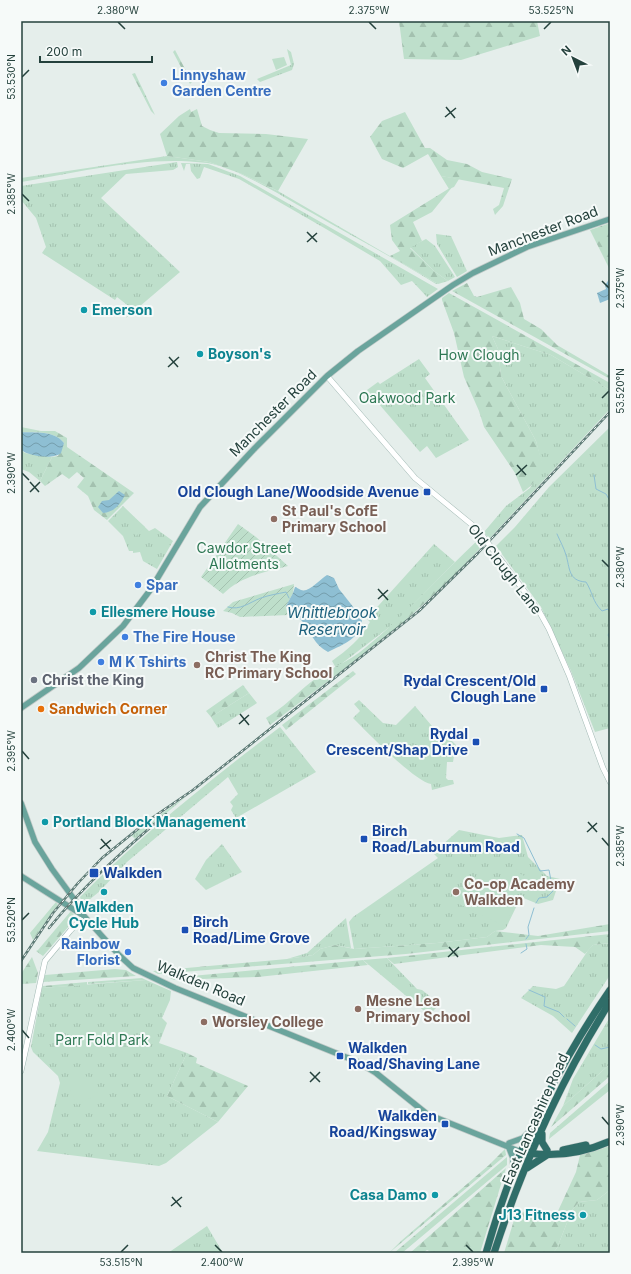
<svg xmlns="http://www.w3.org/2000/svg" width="631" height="1274" font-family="Inter,sans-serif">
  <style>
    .grass { fill: url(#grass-tufts) }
    .forest { fill: url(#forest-firs) }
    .garden { fill: url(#garden-furrows) }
    .pitch { fill: #bedfcb }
    .water { fill: url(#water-waves) }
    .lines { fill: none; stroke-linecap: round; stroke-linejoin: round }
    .stream { stroke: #8ebfd3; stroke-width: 1 }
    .secondary-casing { stroke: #a3bab5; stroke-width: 6 }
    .primary-casing { stroke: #c2cac8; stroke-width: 7 }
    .highway-casing { stroke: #c2cac8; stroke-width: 8 }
    .secondary { stroke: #fff; stroke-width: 5 }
    .primary { stroke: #6aa49c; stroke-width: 5.5 }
    .highway { stroke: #2f6d68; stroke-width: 7 }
    .rail-casing { stroke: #5f7c77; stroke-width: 2.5 }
    .rail { stroke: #f6faf9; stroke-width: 1; stroke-dasharray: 3; stroke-linecap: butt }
    .secondary-bridge-casing { stroke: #a3bab5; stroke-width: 6; stroke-linecap: butt }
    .secondary-bridge { stroke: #fff; stroke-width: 5 }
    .ticks { fill: none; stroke: #24413c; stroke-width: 1.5 }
    .shop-dot { fill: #3f7fe0; stroke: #f6faf9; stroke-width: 1.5 }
    .culture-dot { fill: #0f9aa8; stroke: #f6faf9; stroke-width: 1.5 }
    .transit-dot { fill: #1a4fb4; stroke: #f6faf9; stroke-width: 1.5 }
    .education-dot { fill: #8d6e63; stroke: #f6faf9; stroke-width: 1.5 }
    .worship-dot { fill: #6b7280; stroke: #f6faf9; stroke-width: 1.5 }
    .food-dot { fill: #e8710a; stroke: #f6faf9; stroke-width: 1.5 }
    .labels { text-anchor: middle; stroke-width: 4; stroke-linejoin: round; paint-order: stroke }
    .shop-label { font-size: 14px; font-weight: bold; fill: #366cbe; stroke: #f6faf9; text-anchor: start }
    .street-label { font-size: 14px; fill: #24413c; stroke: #f6faf9 }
    .culture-label { font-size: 14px; font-weight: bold; fill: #0d838f; stroke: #f6faf9; text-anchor: start }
    .park-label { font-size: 14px; fill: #2e7854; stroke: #f6faf9 }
    .transit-label { font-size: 14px; font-weight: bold; fill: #164399; stroke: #f6faf9; text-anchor: end }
    .education-label { font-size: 14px; font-weight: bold; fill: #785e54; stroke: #f6faf9; text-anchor: start }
    .worship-label { font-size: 14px; font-weight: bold; fill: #5b616d; stroke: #f6faf9; text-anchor: start }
    .food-label { font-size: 14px; font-weight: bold; fill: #c56008; stroke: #f6faf9; text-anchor: start }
    .water-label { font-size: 15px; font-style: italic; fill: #1d617d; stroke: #f6faf9 }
    .neatline { fill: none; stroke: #24413c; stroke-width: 1.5 }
    .ticks-label { font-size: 10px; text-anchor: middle; fill: #24413c }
  </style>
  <defs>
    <pattern id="grass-tufts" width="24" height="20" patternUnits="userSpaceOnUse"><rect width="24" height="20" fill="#bedfcb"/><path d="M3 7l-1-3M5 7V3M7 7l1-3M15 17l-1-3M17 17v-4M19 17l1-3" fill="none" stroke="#a3c1af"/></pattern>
    <pattern id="forest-firs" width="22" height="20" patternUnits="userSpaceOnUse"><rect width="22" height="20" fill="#bedfcb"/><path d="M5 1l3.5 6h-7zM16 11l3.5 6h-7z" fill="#a3c1af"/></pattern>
    <pattern id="garden-furrows" width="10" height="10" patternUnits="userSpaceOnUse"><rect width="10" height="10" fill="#bedfcb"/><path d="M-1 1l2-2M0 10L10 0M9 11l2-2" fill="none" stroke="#a3c1af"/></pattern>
    <pattern id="water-waves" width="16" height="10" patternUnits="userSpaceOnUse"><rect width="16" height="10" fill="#8ebfd3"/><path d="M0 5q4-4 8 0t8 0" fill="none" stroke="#749dac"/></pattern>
  </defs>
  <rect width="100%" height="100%" fill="#e5eeeb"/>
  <!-- grass -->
  <path class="grass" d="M287,49L291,52L294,64L292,70L260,82L257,79L291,65Z
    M167,156L209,162L242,174L278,191L438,284H436C396,259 354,237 312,213C285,198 237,167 207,163C145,155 81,172 21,182V178Z
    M177,162L178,167L173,170L126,174L101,198L180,272L126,318L131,308L117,297L115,300L42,253L46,247L36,218L21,200V186Z
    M181,163L208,164L240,176L438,289L427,297L412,281L401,285L380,261L326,229L239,179L204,167L200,178L197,179L191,171L190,164H186L184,171Z
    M441,176L459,179L454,187L449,189Z
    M436,234L451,236L467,271L457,277L437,244Z
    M426,239L435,246L455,277L448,281L434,271L410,247Z
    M492,336L551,355L610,390V409L489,539L484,532L506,506L530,488L535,478L543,469L536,441L501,376L498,349Z
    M419,359L430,374L425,378L469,440L436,458L427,446L420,452L367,390L378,382L380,384Z
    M610,427V728L595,732L571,671L541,607L496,546L515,527L549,487Z
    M21,450L25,453L52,457L40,481L29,472L21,469Z
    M123,506L149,531L155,528L173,541L157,569L143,561L140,552L133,553V551H129L123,536L108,521Z
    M434,544L455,562L396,622L336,668L332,661C347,650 361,639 370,622L367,619L370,615Z
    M249,693L257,703L218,728L211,717Z
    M359,700L383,723L396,725L415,706L437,732L440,729L456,745L453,762H447L446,778L448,780H453L454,784L432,790L431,784C414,781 367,732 353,718L360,711L354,704Z
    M280,727L316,772L236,818L231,810L233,806L230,802L238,794L228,777L127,862L100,891L83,905L80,897C141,835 210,780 280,727Z
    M188,795L135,839L131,835Z
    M459,830L499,838L522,835L528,857L547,876L560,879L553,900L538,904L521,897L506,928L503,930L495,931L487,937L437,943L354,949L349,922L353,917L438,858L433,853Z
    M222,844L242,872L206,890L195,879L206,860Z
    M346,918L351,948L335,945L320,949L313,955L287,959L307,953Z
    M610,943V975L572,1033L553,1016L521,998L533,986L556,989L564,986L589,949L593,945Z
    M387,958L417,989L422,990L440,1004L429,1015L363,960Z
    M146,980L171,991L170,1000L162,1018L167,1023L159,1043L187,1053L167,1096L218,1122L166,1163L159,1166L37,1151L48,1132L60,1083L58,1076L33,1052L31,1047L42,988Z
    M610,1017V1064L563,1106L573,1079Z
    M610,1190V1253H553L557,1248L572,1210L579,1202L597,1200Z
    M207,1226L223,1253H168Z"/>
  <!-- forest -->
  <path class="forest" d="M399,21H537L540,36L461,60L404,59Z
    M175,50L192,82L190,84L173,52Z
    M135,73L155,115L151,111L132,74Z
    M190,109L191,112L197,109L202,126L210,130L219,133L266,134L308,139L278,191L242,174L209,162L167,156L160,134L179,116Z
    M405,112L425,148H430L447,160L467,164L482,172L512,179L503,206L495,215L493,209L499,205L504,188L441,176L428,154L403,168L382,159L370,137L382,121Z
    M453,186L432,212L413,222L422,241L410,248L434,271L448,281L438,284L390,256L400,251L392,240L390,225Z
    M610,223V270L590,230Z
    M467,283L474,296L477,297L511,287L520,303L524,319L541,329L557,345L610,376V379L452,291Z
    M449,293L610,383V390L551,355L492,336L498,349L501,376L536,441L544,469C536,477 533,486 523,492L515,473L484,427L479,411L464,377L454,333L442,300V298Z
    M21,427L41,431H55L67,438V447L134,493L107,520L94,510L88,496L77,487L84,478L77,472L69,479L62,474L45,486L40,481L52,457L58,456L64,443C54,430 35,433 21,432Z
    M479,539L484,544L453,577L393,632L270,725L266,718C283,708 296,694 311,682C327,669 349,662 365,648C406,615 441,574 479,539Z
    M353,671L356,674L286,730L282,725Z
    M243,685L249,693L211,717L206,711Z
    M56,902L58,905L33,940L30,933Z
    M71,911L76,918L43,956L36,951L38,950Z
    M610,924V931L406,954L158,974L153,971L287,959L313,955L320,949L335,945L354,949L437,943L487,937L495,931L538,936Z
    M610,934V943L593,945L585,954L575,947L541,945L394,964L387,958Z
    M32,957L38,973L36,983L21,984V974Z
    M363,960L368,965L258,977L174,980L170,978Z
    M115,969L126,970L136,976L43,982L45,975Z
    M142,978L146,980L88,984V982Z
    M87,982V985L42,988L43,986Z
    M187,1053L197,1058L196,1063L248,1086L218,1122L167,1096Z
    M610,1064V1076L551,1127L563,1106Z
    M610,1081V1090L549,1139L550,1133Z
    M610,1146V1190L597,1200L579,1202L572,1210L557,1248L553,1253H504L517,1210C531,1215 544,1214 558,1211L576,1172L580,1155Z
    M505,1149L506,1155L389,1253L401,1241L489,1165Z
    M507,1157V1165L402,1253H394Z
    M506,1168L480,1253H433L427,1250L423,1253H410Z"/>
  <!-- garden -->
  <path class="garden" d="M238,524L256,537L288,566C265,572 241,576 223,594L201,577Z
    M294,584L293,593L286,606L288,615L240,617L232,613L223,611L233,602Z"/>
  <!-- pitch -->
  <path class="pitch" d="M284,57L287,65L276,70L272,59Z
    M136,519L145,527L136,536L128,527Z
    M516,860L532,868L528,875L513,868Z
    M512,870L527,877L524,885L508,878Z
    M471,879L517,900L505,926L459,904Z
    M507,879L523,886L519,894L504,887Z
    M88,1076L98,1094L77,1105L68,1086Z"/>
  <!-- water -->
  <path class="water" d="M610,278V299L600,303L597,293L606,289L605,285Z
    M21,432C35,433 54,430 64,443L61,453C53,460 29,456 21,450Z
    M119,491L125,495C120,505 114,512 103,513L98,507L102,501L109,500Z
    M327,575L334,578L339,589L362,618C362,638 344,644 328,652C314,645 311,632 302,621C297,615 290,612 286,606L293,593L295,587C297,587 298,589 301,590C309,593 320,579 327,575Z"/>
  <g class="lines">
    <!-- stream -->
    <path class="stream" d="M594,475L596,489L606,494L610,501
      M557,534C560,541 564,548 566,555C570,568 568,581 586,582C593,593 592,601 602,611L608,609L610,612
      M228,607C240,611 250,602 261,598C269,595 277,594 286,592L289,598
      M610,632L608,635L610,639
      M517,834L524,838L540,871L549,870L553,891L547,897L539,898L536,903
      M526,939L529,935L528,927L534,908
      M521,953L527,949L526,944
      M529,990L545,997L544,1006L559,1012L564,1017
      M567,1019L575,1026
      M595,1045L601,1049L610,1047"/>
    <defs>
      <path id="secondary" d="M327,376L415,478L476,528L482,535
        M494,551L539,611L549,629L569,675L603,768L610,782
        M21,1071L45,961L70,931L84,916"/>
      <path id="primary" d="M21,708L79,668L123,626L151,589L200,507L255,448L327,376L358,351L453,285L473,273L527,247L610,219
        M21,803L35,842L52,869L82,910L84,916L119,955L133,968L175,988L358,1062L376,1073L427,1114L521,1152
        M21,876L84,916
        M509,1143L523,1138L529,1132
        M509,1148L513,1158V1169"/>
      <path id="highway" d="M542,1134V1142L547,1150
        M563,1150L586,1145
        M522,1152L528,1148L535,1134
        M528,1153C556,1157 583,1153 608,1142
        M527,1168L547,1155
        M486,1253C512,1159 555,1070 610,990
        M494,1253C523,1164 560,1081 610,1002"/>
    </defs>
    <!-- secondary casing -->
    <use href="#secondary" class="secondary-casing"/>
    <!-- primary casing -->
    <use href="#primary" class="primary-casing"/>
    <!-- highway casing -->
    <use href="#highway" class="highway-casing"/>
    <!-- secondary -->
    <use href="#secondary" class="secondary"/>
    <!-- primary -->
    <use href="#primary" class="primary"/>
    <!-- highway -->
    <use href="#highway" class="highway"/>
    <defs>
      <path id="rail" d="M49,928C83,886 125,849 166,814
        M21,961L53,913L78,883L102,858L149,820L193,790L419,611L478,553L610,412"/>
    </defs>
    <!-- rail casing -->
    <use href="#rail" class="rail-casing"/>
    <!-- rail -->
    <use href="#rail" class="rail"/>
    <defs>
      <path id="secondary-bridge" d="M482,535L494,551"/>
    </defs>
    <!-- secondary-bridge casing -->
    <use href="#secondary-bridge" class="secondary-bridge-casing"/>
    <!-- secondary-bridge -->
    <use href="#secondary-bridge" class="secondary-bridge"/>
  </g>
  <!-- ticks -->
  <path class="ticks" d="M118,22L125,29M369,22L376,29M544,29L551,22M22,77L29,70M446,107L455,118M445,117L456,108M22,194L29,201M307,232L317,242M307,242L317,233M602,281L609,288M169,357L178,367M168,367L179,357M602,398L609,391M517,465L526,475M22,473L29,480M516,475L527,465M30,482L39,492M30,492L40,482M602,560L609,567M378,589L388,600M378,599L388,590M240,714L249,725M239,724L249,715M22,751L29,759M588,822L597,832M587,832L597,823M602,838L609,846M101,839L110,849M100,849L111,840M22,920L29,913M449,947L458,957M448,957L459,947M22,1030L29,1038M310,1072L320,1082M310,1082L320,1072M602,1117L609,1125M172,1197L181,1207M171,1206L182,1197M215,1245L222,1252M466,1245L473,1252M121,1252L128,1245"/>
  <!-- markers -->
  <g class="shop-dot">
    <circle cx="164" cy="83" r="4"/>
    <circle cx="138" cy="585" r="4"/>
    <circle cx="125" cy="637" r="4"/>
    <circle cx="101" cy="662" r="4"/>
    <circle cx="128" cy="952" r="4"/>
  </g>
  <g class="culture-dot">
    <circle cx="84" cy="310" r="4"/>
    <circle cx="200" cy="354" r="4"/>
    <circle cx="93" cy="612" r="4"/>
    <circle cx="45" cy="822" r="4"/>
    <circle cx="104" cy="892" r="4"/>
    <circle cx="435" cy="1195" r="4"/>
    <circle cx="583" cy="1215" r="4"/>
  </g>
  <g class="transit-dot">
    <rect x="423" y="488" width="8" height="8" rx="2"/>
    <rect x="540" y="685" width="8" height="8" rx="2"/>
    <rect x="472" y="738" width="8" height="8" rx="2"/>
    <rect x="360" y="835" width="8" height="8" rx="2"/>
    <rect x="89" y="868" width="10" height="10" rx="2"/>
    <rect x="181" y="926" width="8" height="8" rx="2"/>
    <rect x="336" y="1052" width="8" height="8" rx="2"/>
    <rect x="441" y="1120" width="8" height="8" rx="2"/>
  </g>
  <g class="education-dot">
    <circle cx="274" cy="519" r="4"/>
    <circle cx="197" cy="665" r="4"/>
    <circle cx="456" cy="892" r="4"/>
    <circle cx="358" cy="1009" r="4"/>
    <circle cx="204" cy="1022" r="4"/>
  </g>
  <circle class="worship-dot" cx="34" cy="680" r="4"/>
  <circle class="food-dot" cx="41" cy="709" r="4"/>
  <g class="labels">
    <!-- shop labels -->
    <g class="shop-label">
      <text x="172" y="80">Linnyshaw<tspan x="172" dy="16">Garden Centre</tspan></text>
      <text x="146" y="590">Spar</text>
      <text x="133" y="642">The Fire House</text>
      <text x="109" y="667">M K Tshirts</text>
      <text x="120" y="949" text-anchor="end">Rainbow<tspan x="120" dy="16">Florist</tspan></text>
    </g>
    <!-- street labels -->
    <g class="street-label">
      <text transform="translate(543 231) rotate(-21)" y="5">Manchester Road</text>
      <text transform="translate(273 413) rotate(-45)" y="5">Manchester Road</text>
      <text transform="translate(505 569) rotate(52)" y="5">Old Clough Lane</text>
      <text transform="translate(201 983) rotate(23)" y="5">Walkden Road</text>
      <text transform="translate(535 1119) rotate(-66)" y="5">East Lancashire Road</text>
    </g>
    <!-- culture labels -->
    <g class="culture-label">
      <text x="92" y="315">Emerson</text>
      <text x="208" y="359">Boyson's</text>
      <text x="101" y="617">Ellesmere House</text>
      <text x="53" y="827">Portland Block Management</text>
      <text x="104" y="912" text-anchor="middle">Walkden<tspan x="104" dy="16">Cycle Hub</tspan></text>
      <text x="427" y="1200" text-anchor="end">Casa Damo</text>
      <text x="575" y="1220" text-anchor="end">J13 Fitness</text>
    </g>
    <!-- park labels -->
    <g class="park-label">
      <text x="479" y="360">How Clough</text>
      <text x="407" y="403">Oakwood Park</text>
      <text x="244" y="553">Cawdor Street<tspan x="244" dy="16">Allotments</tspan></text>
      <text x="102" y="1045">Parr Fold Park</text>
    </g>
    <!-- transit labels -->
    <g class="transit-label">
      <text x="419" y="497">Old Clough Lane/Woodside Avenue</text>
      <text x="536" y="686">Rydal Crescent/Old<tspan x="536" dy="16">Clough Lane</tspan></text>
      <text x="468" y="739">Rydal<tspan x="468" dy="16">Crescent/Shap Drive</tspan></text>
      <text x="372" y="836" text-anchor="start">Birch<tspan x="372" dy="16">Road/Laburnum Road</tspan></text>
      <text x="103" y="878" text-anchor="start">Walkden</text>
      <text x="193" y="927" text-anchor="start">Birch<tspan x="193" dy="16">Road/Lime Grove</tspan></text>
      <text x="348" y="1053" text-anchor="start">Walkden<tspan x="348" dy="16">Road/Shaving Lane</tspan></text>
      <text x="437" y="1121">Walkden<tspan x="437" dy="16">Road/Kingsway</tspan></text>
    </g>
    <!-- education labels -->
    <g class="education-label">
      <text x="282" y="516">St Paul's CofE<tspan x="282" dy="16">Primary School</tspan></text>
      <text x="205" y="662">Christ The King<tspan x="205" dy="16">RC Primary School</tspan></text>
      <text x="464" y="889">Co-op Academy<tspan x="464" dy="16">Walkden</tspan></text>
      <text x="366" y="1006">Mesne Lea<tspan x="366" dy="16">Primary School</tspan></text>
      <text x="212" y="1027">Worsley College</text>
    </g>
    <!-- worship labels -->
    <g class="worship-label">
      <text x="42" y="685">Christ the King</text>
    </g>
    <!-- food labels -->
    <g class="food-label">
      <text x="49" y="714">Sandwich Corner</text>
    </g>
    <!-- water labels -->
    <g class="water-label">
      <text x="332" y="618">Whittlebrook<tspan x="332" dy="17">Reservoir</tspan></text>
    </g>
  </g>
  <!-- border -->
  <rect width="631" height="1274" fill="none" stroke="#f6faf9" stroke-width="44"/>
  <!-- north arrow -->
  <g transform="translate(573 58) rotate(318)" stroke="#f6faf9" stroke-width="3" paint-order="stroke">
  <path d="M0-3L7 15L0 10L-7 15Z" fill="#24413c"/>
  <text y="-6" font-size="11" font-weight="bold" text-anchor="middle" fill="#24413c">N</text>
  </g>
  <!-- scale -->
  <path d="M40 56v6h112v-6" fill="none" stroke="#24413c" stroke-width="2"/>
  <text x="46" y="56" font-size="12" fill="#24413c" stroke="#f6faf9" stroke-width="3" paint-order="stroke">200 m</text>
  <rect x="22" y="22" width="587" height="1230" class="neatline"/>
  <g class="ticks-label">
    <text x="118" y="14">2.380°W</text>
    <text x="369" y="14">2.375°W</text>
    <text x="551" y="14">53.525°N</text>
    <text transform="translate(11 77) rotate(-90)" y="4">53.530°N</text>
    <text transform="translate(11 194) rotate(-90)" y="4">2.385°W</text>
    <text transform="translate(620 288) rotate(-90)" y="4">2.375°W</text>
    <text transform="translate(620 391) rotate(-90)" y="4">53.520°N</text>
    <text transform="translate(11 473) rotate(-90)" y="4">2.390°W</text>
    <text transform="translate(620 567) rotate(-90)" y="4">2.380°W</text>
    <text transform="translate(11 751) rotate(-90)" y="4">2.395°W</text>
    <text transform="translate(620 846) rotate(-90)" y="4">2.385°W</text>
    <text transform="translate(11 920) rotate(-90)" y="4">53.520°N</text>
    <text transform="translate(11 1030) rotate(-90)" y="4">2.400°W</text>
    <text transform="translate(620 1125) rotate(-90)" y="4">2.390°W</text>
    <text x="121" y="1266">53.515°N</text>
    <text x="222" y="1266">2.400°W</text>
    <text x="473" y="1266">2.395°W</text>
  </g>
</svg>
